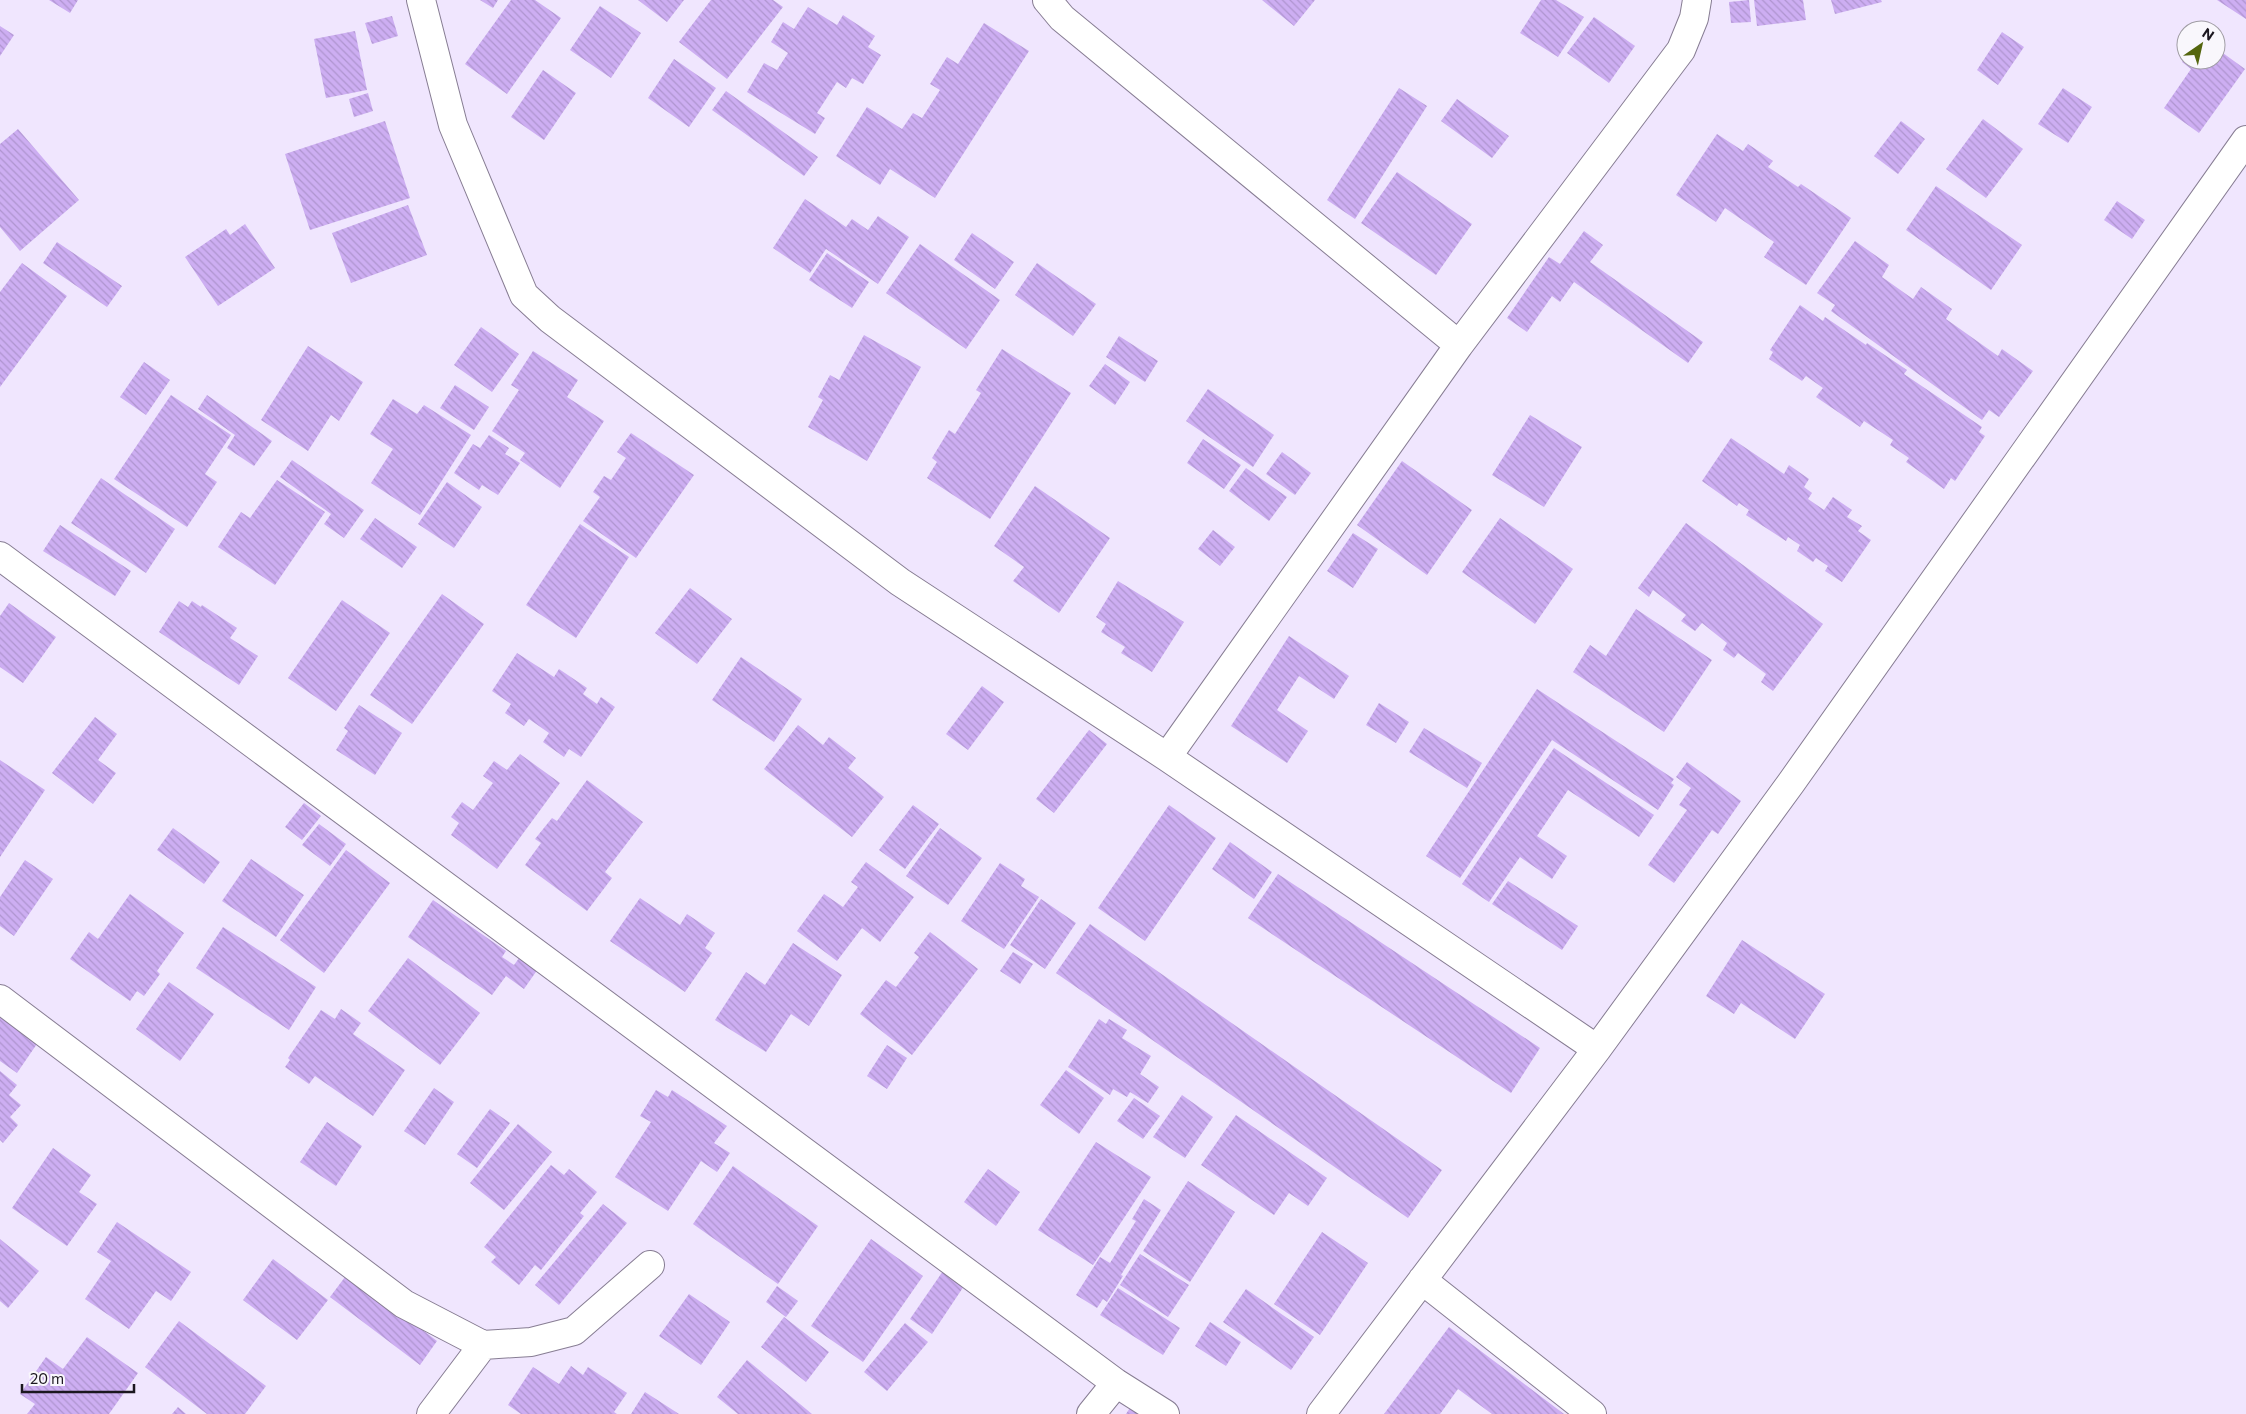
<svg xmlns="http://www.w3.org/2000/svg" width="2246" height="1414" font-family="Commissioner,sans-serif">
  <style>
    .building { fill: url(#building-back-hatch) }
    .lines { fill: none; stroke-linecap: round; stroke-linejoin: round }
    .street-casing { stroke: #877d93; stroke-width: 30 }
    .street { stroke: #fff; stroke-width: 28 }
  </style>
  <defs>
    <pattern id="building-back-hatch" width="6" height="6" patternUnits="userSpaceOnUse" patternTransform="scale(1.25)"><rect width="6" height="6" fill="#cdaef2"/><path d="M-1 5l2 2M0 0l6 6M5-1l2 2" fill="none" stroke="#af95cf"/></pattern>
  </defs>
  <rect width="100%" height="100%" fill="#f0e6fe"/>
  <!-- building -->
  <path class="building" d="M49,0H78L70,13Z
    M480,0H498L493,8Z
    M511,0H535L561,18L507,94L465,64Z
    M638,0H684L667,22Z
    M711,0H773L783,7L727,79L679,42Z
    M1262,0H1315L1294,26Z
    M1541,0H1556L1584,17L1558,57L1520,33Z
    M1749,0L1751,22L1731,23L1729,2Z
    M1754,0H1803L1806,20L1757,26Z
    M1831,0H1881L1882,2L1835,14Z
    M2217,0H2246V19Z
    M600,6L641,33L611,78L570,50Z
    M808,7L837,25L843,15L875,36L868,47L881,55L863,84L852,78L846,88L837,82L817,113L825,118L815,134L747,92L764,63L777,70L788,53L771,42L783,22L794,29Z
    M392,16L398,36L372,44L365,23Z
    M1594,17L1635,46L1609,83L1567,53Z
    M984,23L1029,51L935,198L890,169L880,185L836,156L867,107L902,129L913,113L922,118L940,90L930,84L947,57L958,64Z
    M0,26L14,35L0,56Z
    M355,31L367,90L326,98L314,39Z
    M2002,32L2024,47L1998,85L1977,70Z
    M2216,48L2245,69L2199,133L2164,108L2191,69L2182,62L2186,57V60H2216Z
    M674,59L716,88L689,127L648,98Z
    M543,70L576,93L544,140L511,117Z
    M1399,88L1427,106L1355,219L1327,200Z
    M2063,88L2092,107L2068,143L2038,124Z
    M726,91L818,157L804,176L712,110Z
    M368,93L373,111L354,117L349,99Z
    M1457,99L1509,136L1492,158L1441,121Z
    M1983,119L2023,149L1986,198L1946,169Z
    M385,121L410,198L310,230L285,154Z
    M1901,121L1925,139L1898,174L1874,156Z
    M18,129L79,200L20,251L0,227V144Z
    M1717,134L1743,151L1748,144L1773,161L1768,167L1798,187L1801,184L1851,218L1806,285L1764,257L1774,242L1725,208L1716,222L1676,195Z
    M1397,172L1472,224L1436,275L1361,223Z
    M1936,186L2022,245L1991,290L1906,230Z
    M805,199L846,227L852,219L868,230L878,216L909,237L878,284L826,249L810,273L773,248Z
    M2117,201L2145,220L2132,239L2104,220Z
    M408,205L427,255L351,283L332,233Z
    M245,224L275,268L218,306L185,257L226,229L230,235Z
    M1584,231L1603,245L1590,262L1703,342L1688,363L1574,282L1560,302L1552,296L1527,332L1507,318L1549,257L1560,264Z
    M972,233L1014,262L995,289L954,260Z
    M1855,241L1889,265L1882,277L1913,299L1921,287L1952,309L1946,319L1998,356L2002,349L2033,371L1999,417L1989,410L1982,420L1831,311L1835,305L1817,293Z
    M57,242L122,286L107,307L43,263Z
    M920,244L1000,300L966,349L886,293Z
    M827,253L869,282L852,308L809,280Z
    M22,263L67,296L0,387V292Z
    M1037,263L1096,304L1073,336L1015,295Z
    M1800,305L1823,321L1825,317L1866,345L1867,343L1907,370L1904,374L1982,427L1979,432L1985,436L1955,481L1951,478L1944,489L1906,462L1909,458L1890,445L1893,440L1864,421L1860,427L1816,397L1823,388L1806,376L1802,381L1769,359L1773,352L1770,350Z
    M481,327L519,354L492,392L454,365Z
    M864,335L921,367L867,461L808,427L823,400L818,397L830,375L839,380Z
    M1119,336L1158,361L1145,382L1106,357Z
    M308,346L363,382L339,421L331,415L308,451L261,420Z
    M1002,349L1071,393L990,519L927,478L937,462L932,458L949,430L955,434L981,393L976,390Z
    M533,351L578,380L567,397L604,421L560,488L520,460L525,453L492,431L519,390L511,385Z
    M144,362L170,380L146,415L120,397Z
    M1105,364L1130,382L1115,405L1089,386Z
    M455,385L489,407L474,430L440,408Z
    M1208,389L1274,435L1253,467L1186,421Z
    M171,395L231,435L205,474L217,482L187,527L114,479Z
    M207,395L272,441L254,466L227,448L235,435L198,409Z
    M393,399L417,414L424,405L471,435L420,515L371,483L393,449L370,434Z
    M1530,415L1582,447L1544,507L1492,475Z
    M631,433L694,475L636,558L583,521L600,497L593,492L604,476L611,480L626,458L617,452Z
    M489,435L509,448L505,454L520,463L498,495L482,485L479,490L454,473L473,444L480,448Z
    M1731,438L1784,474L1789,465L1809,479L1804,487L1812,493L1808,499L1824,510L1833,497L1852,510L1847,517L1862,526L1858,531L1871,540L1842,582L1825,571L1828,566L1816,558L1813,562L1797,551L1800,545L1788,537L1786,541L1746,515L1749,510L1739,503L1737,506L1702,481Z
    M1203,439L1241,465L1224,489L1187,463Z
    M1282,452L1311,473L1295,495L1266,474Z
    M292,460L364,510L344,538L324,524L331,514L280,477Z
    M1402,461L1472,510L1427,575L1357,525Z
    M1246,468L1287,497L1269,521L1229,491Z
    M101,478L175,529L146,573L71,523Z
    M277,480L325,512L275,585L218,547L241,512L250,518Z
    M447,482L482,507L454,548L418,524Z
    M1035,486L1110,538L1059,613L1013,581L1024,567L994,546Z
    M375,518L417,547L402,568L360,539Z
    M1500,518L1573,569L1535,624L1462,572Z
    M1686,523L1823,624L1773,691L1761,682L1766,674L1738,653L1734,658L1723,650L1727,643L1702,623L1695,631L1681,621L1686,615L1653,590L1649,597L1638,588Z
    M580,524L629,557L576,638L526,605Z
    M60,525L131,571L115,596L43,551Z
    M1213,530L1235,547L1220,566L1198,549Z
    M1353,533L1378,549L1353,588L1327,571Z
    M1118,581L1184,622L1152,672L1121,653L1125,647L1101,632L1106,624L1096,617Z
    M690,588L732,619L697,664L655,633Z
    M442,594L484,624L412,724L370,695Z
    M342,600L390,633L336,711L288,678Z
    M179,601L188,607L192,601L201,607L202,605L237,628L230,638L258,656L239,685L159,632Z
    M9,603L56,637L23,683L0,667V616Z
    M1636,609L1712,660L1664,732L1573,672L1590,645L1606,656Z
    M1289,636L1349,676L1334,699L1299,676L1277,710L1308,731L1287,763L1231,726Z
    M517,653L554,677L559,669L587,688L583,694L597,704L601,697L615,707L581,757L569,749L564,757L543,742L549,733L529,719L524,726L505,713L511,704L492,691Z
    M741,657L802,699L774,742L712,700Z
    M982,686L1004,702L968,750L946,734Z
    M1537,689L1674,779L1671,783L1674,785L1658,810L1552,740L1460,878L1426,856Z
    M1379,703L1409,722L1396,743L1366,725Z
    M359,705L402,733L375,775L336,750L348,731L344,728Z
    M95,717L117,734L98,760L116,773L93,804L52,773Z
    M798,725L823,745L829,737L856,758L848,768L884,797L852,837L764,769Z
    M1424,728L1482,763L1467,788L1409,752Z
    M1089,730L1107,744L1054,813L1036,799Z
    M1554,748L1654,815L1639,837L1568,790L1537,836L1567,856L1552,879L1520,857L1489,902L1462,884Z
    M520,754L560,783L497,869L451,835L459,823L451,817L462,802L473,810L493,783L483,776L494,761L507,770Z
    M0,760L45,790L0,857Z
    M1687,762L1741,801L1718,834L1712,830L1674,883L1648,865L1687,810L1679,805L1691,788L1676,777Z
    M587,780L643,822L605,872L612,878L587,911L525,865L541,843L535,839L552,818L557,821Z
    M304,803L321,816L302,840L285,827Z
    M913,805L939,824L905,869L879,850Z
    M1169,805L1216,838L1145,941L1098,908Z
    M319,824L346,844L330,866L302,845Z
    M173,828L220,862L204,884L157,850Z
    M940,828L982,858L948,905L906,876Z
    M1230,842L1272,872L1254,899L1212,869Z
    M346,850L390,883L324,973L280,940Z
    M251,859L304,895L276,937L222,901Z
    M25,860L53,879L14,936L0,926V897Z
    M866,862L914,897L880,942L862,928L837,961L797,931L824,894L843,907L858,887L851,882Z
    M1000,863L1025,879L1021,886L1039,897L1004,949L961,921Z
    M1278,874L1540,1048L1511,1093L1248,918Z
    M1508,881L1578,926L1562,950L1492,904Z
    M130,894L184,933L157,971L160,974L144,996L137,991L130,1001L70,959L89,932L98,939Z
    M640,898L680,925L687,914L715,933L705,948L712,953L685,992L610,941Z
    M1041,899L1076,923L1045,969L1010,945Z
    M433,900L506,951L502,957L514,965L522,954L540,966L524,989L506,976L492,995L408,937Z
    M1090,924L1442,1170L1408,1218L1056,973Z
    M223,927L316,987L289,1030L196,968Z
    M930,932L978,969L912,1055L860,1014L886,980L896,987L919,957L914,953Z
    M1742,940L1825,994L1795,1039L1741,1003L1734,1014L1706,996Z
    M793,943L842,975L809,1026L791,1014L766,1052L715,1020L746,972L765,985Z
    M1013,952L1033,964L1020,984L1000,971Z
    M408,958L480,1013L440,1065L368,1011Z
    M169,982L214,1014L180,1061L136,1029Z
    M341,1009L361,1023L353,1034L405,1070L373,1116L315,1076L309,1084L285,1067L290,1060L288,1058L321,1010L335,1019Z
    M4,1012L41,1038L17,1073L0,1061V1018Z
    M1099,1019L1106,1024L1109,1019L1127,1030L1122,1038L1151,1056L1140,1074L1159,1087L1148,1103L1130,1092L1127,1097L1113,1089L1110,1095L1068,1067Z
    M887,1045L907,1058L887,1089L867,1076Z
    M1066,1070L1104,1098L1079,1134L1040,1105Z
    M0,1071L17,1085L9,1095L21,1105L10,1117L18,1125L3,1143L0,1140Z
    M434,1088L454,1102L425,1145L404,1131Z
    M656,1090L668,1097L672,1090L727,1126L714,1143L730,1153L717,1172L701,1161L668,1211L615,1177L651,1122L640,1116Z
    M1182,1095L1213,1117L1185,1158L1153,1137Z
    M1134,1098L1160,1116L1143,1139L1117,1121Z
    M490,1109L510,1123L477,1168L457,1154Z
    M1236,1115L1327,1178L1308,1206L1289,1193L1274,1215L1201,1165Z
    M327,1122L362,1146L336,1186L300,1162Z
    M518,1124L552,1152L504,1210L470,1183Z
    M1096,1142L1151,1177L1093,1265L1038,1230Z
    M53,1148L91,1175L79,1192L97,1204L67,1246L12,1208Z
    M551,1165L564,1175L569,1169L597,1192L580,1213L584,1216L541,1270L535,1265L519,1285L491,1262L496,1257L484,1247Z
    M733,1166L818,1226L778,1284L693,1224Z
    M988,1169L1020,1192L996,1226L964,1202Z
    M1188,1181L1235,1212L1190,1282L1143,1251Z
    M1144,1199L1161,1210L1121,1275L1123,1276L1107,1302L1103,1299L1097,1308L1076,1295L1100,1257L1110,1263L1136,1221L1132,1219Z
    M603,1204L627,1223L559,1305L535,1285Z
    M117,1222L191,1272L171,1301L156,1291L129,1329L85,1299L111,1261L97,1252Z
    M1322,1232L1368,1263L1320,1335L1274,1304Z
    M0,1239L39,1271L8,1308L0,1301Z
    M871,1239L923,1276L863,1362L811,1326Z
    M1140,1254L1189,1285L1168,1317L1120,1285Z
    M273,1259L328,1300L297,1340L243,1300Z
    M943,1271L964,1286L932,1334L910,1319Z
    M348,1273L437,1341L420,1365L330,1297Z
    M777,1286L798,1301L786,1317L766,1302Z
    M1118,1288L1180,1328L1163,1355L1100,1315Z
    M1246,1289L1314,1337L1291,1370L1223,1322Z
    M689,1294L730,1322L701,1365L659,1336Z
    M784,1317L829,1352L806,1382L761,1347Z
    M179,1321L266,1386L245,1414H207L145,1367Z
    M1210,1322L1241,1342L1226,1366L1195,1346Z
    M905,1323L928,1342L887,1391L864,1372Z
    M1449,1327L1564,1414H1492L1458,1389L1440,1414H1384Z
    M87,1337L138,1373L109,1414H27L35,1404L20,1394L46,1357L63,1369Z
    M747,1360L812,1414H738L717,1397Z
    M571,1366L583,1375L588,1367L627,1393L614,1412L617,1414H521L508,1405L533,1367L559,1384Z
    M645,1392L679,1414H631Z
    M1133,1403L1149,1414H1126Z
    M178,1407L186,1414H172Z"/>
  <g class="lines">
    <defs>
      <path id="street" d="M421,0L453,125L524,295L550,319L900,582L1167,757L1597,1049
        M1047,0L1062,18L1459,345
        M0,556L1116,1383L1165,1414
        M1167,757L1459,345L1681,50L1694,18L1697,0
        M0,999L404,1304L483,1345L531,1342L574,1331L650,1265
        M1422,1280L1592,1414
        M431,1414L483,1345
        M1091,1414L1116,1383
        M1321,1414L1597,1049L1791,783L2246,140"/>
    </defs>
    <!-- street casing -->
    <use href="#street" class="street-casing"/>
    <!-- street -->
    <use href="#street" class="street"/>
  </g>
  <!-- north arrow -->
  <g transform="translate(2201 45) rotate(34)"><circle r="24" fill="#f9f7fc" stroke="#a09da4"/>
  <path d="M0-4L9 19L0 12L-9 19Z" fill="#54650e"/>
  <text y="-8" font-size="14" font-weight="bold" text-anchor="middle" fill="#1b171f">N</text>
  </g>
  <!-- scale -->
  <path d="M22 1384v8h112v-8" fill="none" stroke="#1b171f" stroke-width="2.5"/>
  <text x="30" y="1384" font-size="15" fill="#1b171f" stroke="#f9f7fc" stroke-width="4" paint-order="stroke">20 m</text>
</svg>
